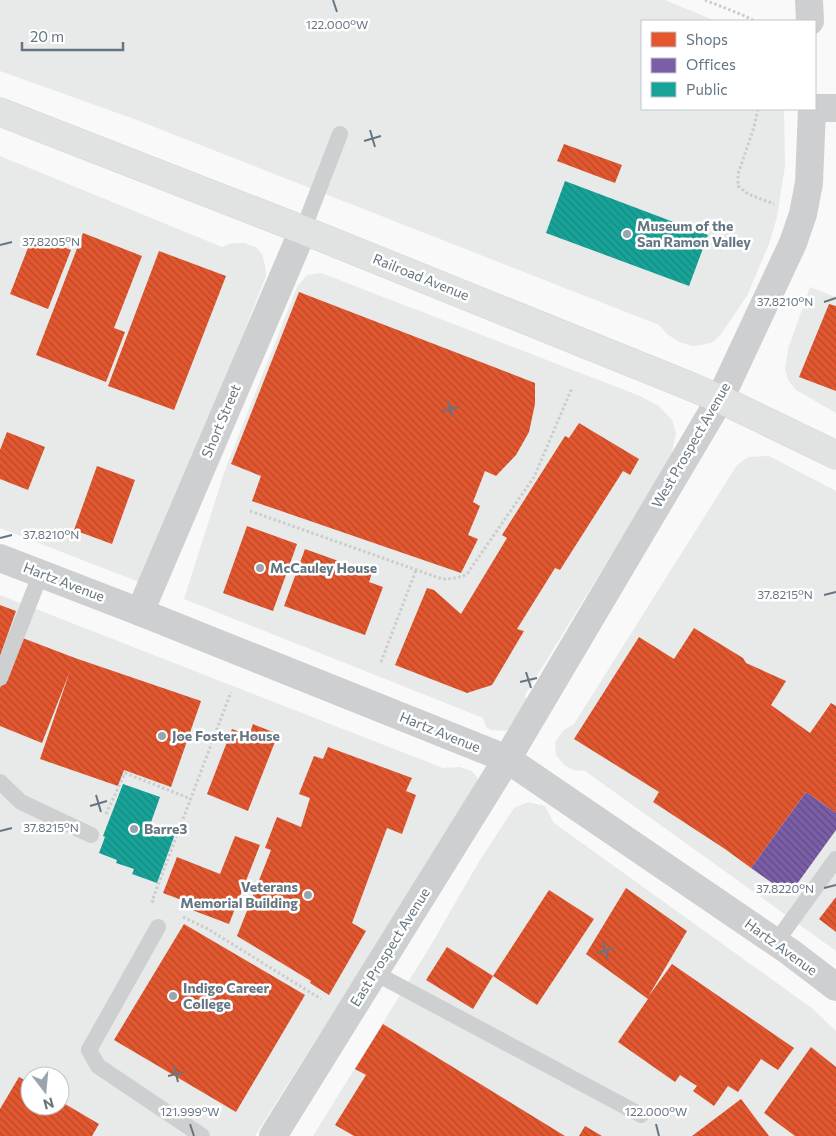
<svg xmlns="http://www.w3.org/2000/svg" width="836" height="1136" font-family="Commissioner,sans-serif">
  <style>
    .built { fill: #e8e9e9; fill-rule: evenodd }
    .shops { fill: url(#shops-back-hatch) }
    .offices { fill: url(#offices-back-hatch) }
    .public { fill: url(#public-back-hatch) }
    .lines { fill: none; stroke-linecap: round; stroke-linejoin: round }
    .secondary-casing { stroke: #d5d6d7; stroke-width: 29 }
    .path { stroke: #cbcccd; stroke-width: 3; stroke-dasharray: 2.5 2.5; stroke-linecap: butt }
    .service { stroke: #cecfd0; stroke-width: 16 }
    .minor { stroke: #cecfd0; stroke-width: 28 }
    .tertiary { stroke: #cecfd0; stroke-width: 28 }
    .secondary { stroke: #e1e2e2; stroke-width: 28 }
    .ticks { fill: none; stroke: #657683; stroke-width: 2 }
    .poi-dot { fill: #99a4ac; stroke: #fff; stroke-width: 2 }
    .labels { text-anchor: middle; stroke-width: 5; stroke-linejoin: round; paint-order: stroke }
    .poi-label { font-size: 14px; font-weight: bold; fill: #657683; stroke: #fff; text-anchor: start }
    .street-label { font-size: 14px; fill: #657683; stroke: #fff }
    .ticks-label { font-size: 12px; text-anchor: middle; fill: #657683; stroke: #fff; stroke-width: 5; stroke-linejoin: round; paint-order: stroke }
  </style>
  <defs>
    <pattern id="shops-back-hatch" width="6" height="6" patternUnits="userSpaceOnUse" patternTransform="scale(1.25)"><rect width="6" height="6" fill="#e4572e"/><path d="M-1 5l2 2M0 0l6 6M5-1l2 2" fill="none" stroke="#b24a2c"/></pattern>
    <pattern id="offices-back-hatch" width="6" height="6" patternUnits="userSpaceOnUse" patternTransform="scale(1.25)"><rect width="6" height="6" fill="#7b5ea7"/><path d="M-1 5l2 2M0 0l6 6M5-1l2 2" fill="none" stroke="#5f4c81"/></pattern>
    <pattern id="public-back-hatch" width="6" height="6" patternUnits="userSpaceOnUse" patternTransform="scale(1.25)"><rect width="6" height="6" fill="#17a398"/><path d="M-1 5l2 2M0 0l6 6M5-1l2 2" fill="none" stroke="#188981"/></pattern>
  </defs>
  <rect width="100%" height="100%" fill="#f9f9f9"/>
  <!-- built -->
  <path class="built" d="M0,0H665L716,21H642V109H784L785,166L777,217L769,244L747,296L721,334L713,342L702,345L692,346L679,342L667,334L659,325L134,119L0,71Z
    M0,156L222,247L232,243H244L256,247L262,254L265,265L266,276L144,584L0,528Z
    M321,273L640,396L659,406L672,420L676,433L671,458L525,695L528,703L517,726L505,731L491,730L486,727L483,718L184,599L225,470L297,287L307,275Z
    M810,287L836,297V413L796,390L788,380L785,369L788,349Z
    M769,456L836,491V951L585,771L573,770L564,765L556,755L555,742L564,730L574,724L737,465L748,457Z
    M0,595L443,768L460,767L472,771L477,777L479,789L347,1005L336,1008L255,1136H0ZM30,1076H60V1106H30Z
    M528,802L545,806L554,823L813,1009L836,1031V1136H313L428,950L480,860L514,808Z"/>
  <!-- shops -->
  <path class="shops" d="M564,144L622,165L615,183L557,161Z
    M83,233L142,256L114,328L125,332L106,382L36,355Z
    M33,235L71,250L48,309L10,294Z
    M159,251L226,276L174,410L108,386Z
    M299,292L535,383V404L529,432L516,455L496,476L485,471L473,502L480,506L468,535L478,539L461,573L252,501L261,476L231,464Z
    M829,304L836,306V391L799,377Z
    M579,423L639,459L630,475L623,471L560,570L555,568L517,629L524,631L492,685L467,693L395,665L427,588L434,590L461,614L507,538L502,535L565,436L569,438Z
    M7,432L45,447L28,490L0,479V450Z
    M97,466L135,480L112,544L74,530Z
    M247,526L297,544L273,611L223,593Z
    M305,549L372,573L369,582L383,587L365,635L284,606Z
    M0,605L16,611L0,656Z
    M694,628L743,658L746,663L786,681L771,705L810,733L831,703L836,706V813L806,792L751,868L725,849L653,802L659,792L574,739L639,637L674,659Z
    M20,637L75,658L201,701L171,787L124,770L118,786L40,759L70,671L42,743L0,726V688Z
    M253,724L278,734L248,811L207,794L232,729L249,735Z
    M328,747L412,778L406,791L416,795L402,834L387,828L352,923L366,931L329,995L310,983L311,981L237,936L271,850L265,848L277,817L301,827L310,798L299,794L314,756L323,759Z
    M235,836L260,845L229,924L192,910L195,905L163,893L177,857L220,874Z
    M626,888L687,931L648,997L672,964L794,1048L778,1070L761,1059L738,1092L728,1086L714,1106L693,1091L697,1086L680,1075L675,1082L618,1042L648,999L586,954Z
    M549,890L594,919L537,1005L493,976L473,1009L426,980L447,947L493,976Z
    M836,897V932L819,919Z
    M184,924L305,995L236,1112L114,1040Z
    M383,1024L565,1136H354L335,1125L366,1075L355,1069Z
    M811,1047L836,1067V1136H795L764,1113Z
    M19,1077L30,1083V1106H60V1101L99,1124L92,1136H0V1109Z
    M741,1099L769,1136H692Z
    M585,1126L602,1136H579Z"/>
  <!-- offices -->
  <path class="offices" d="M806,792L836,813V830L789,895L751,868Z"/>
  <!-- public -->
  <path class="public" d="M565,181L708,235L689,286L546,233Z
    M123,784L160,797L150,825L175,834L157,883L132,874L134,869L116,863L117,860L99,853L105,837L103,836Z"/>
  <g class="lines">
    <defs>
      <path id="secondary" d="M0,112L303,230L687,385L720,399L836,455"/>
    </defs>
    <!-- secondary casing -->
    <use href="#secondary" class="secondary-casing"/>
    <!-- path -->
    <path class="path" d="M705,0L745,16L754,21
      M758,109L754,127L738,174V186L748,194L774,204
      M250,511L442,579C452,579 459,578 467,574L534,477L572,388
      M381,662L416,570
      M106,814L125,773L191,799
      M154,902L152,901L231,692
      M183,917L208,929L321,999"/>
    <!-- service -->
    <path class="service" d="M303,230L340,134
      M0,678L41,573
      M0,782L21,802L91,835
      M158,927L89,1050L98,1066L202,1136
      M776,942L836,859
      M375,973L641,1115"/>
    <!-- minor -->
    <path class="minor" d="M809,0L810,21
      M815,108H836
      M140,612L303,230
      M273,1136L507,759L720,399L793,243L803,214L809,183L812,109"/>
    <!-- tertiary -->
    <path class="tertiary" d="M0,558L140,612L507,759L790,952L836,987"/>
    <!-- secondary -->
    <use href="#secondary" class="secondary"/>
  </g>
  <!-- ticks -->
  <path class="ticks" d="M333,0L337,12M370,130L375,147M364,141L381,136M0,245L12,242M824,302L836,298M448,401L453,417M442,411L459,407M0,538L12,535M824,595L836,592M526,672L531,688M520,682L537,678M96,795L101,812M90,806L107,801M0,831L12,828M824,888L836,885M603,942L608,959M597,953L614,948M174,1066L178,1082M168,1076L184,1072M190,1124L194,1136M656,1124L659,1136"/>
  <!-- markers -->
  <g class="poi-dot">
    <circle cx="627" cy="234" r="5"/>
    <circle cx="260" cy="568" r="5"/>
    <circle cx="162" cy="736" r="5"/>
    <circle cx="134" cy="829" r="5"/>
    <circle cx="308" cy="895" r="5"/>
    <circle cx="173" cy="996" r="5"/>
  </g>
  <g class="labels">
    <!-- poi labels -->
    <g class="poi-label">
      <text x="637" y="231">Museum of the<tspan x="637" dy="16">San Ramon Valley</tspan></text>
      <text x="270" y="573">McCauley House</text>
      <text x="172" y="741">Joe Foster House</text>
      <text x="144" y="834">Barre3</text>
      <text x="298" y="892" text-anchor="end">Veterans<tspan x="298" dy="16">Memorial Building</tspan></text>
      <text x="183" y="993">Indigo Career<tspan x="183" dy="16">College</tspan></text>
    </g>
    <!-- street labels -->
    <g class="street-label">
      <text transform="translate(421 277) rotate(22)" y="5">Railroad Avenue</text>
      <text transform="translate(221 421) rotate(-67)" y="5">Short Street</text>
      <text transform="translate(691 445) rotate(-60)" y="5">West Prospect Avenue</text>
      <text transform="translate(64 582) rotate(21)" y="5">Hartz Avenue</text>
      <text transform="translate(440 732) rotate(22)" y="5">Hartz Avenue</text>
      <text transform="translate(390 947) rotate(-58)" y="5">East Prospect Avenue</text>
      <text transform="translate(781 947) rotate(36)" y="5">Hartz Avenue</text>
    </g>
  </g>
  <g class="ticks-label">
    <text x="337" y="29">122.000°W</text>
    <text x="51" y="246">37.8205°N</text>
    <text x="785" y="306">37.8210°N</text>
    <text x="51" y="539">37.8210°N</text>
    <text x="785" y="599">37.8215°N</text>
    <text x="51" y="832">37.8215°N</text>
    <text x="785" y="893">37.8220°N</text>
    <text x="190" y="1116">121.999°W</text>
    <text x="656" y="1116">122.000°W</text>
  </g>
  <!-- legend -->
  <rect x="641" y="20" width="175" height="90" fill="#ffffff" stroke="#c1c8cd"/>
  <rect x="651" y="32" width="25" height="15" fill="#e4572e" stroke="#c1c8cd"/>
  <text x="686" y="45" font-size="15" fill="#657683">Shops</text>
  <rect x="651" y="58" width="25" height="15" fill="#7b5ea7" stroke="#c1c8cd"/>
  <text x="686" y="70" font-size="15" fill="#657683">Offices</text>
  <rect x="651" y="82" width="25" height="15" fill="#17a398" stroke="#c1c8cd"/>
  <text x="686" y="95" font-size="15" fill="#657683">Public</text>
  <!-- north arrow -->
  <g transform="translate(45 1091) rotate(164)"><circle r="24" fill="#ffffff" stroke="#c1c8cd"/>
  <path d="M0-4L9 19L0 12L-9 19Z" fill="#99a4ac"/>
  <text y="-8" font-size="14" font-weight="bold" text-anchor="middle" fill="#657683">N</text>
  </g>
  <!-- scale -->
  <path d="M22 42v8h101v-8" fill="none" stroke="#657683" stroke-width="2.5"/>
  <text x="30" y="42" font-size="15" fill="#657683" stroke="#ffffff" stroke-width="4" paint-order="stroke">20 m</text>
</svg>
